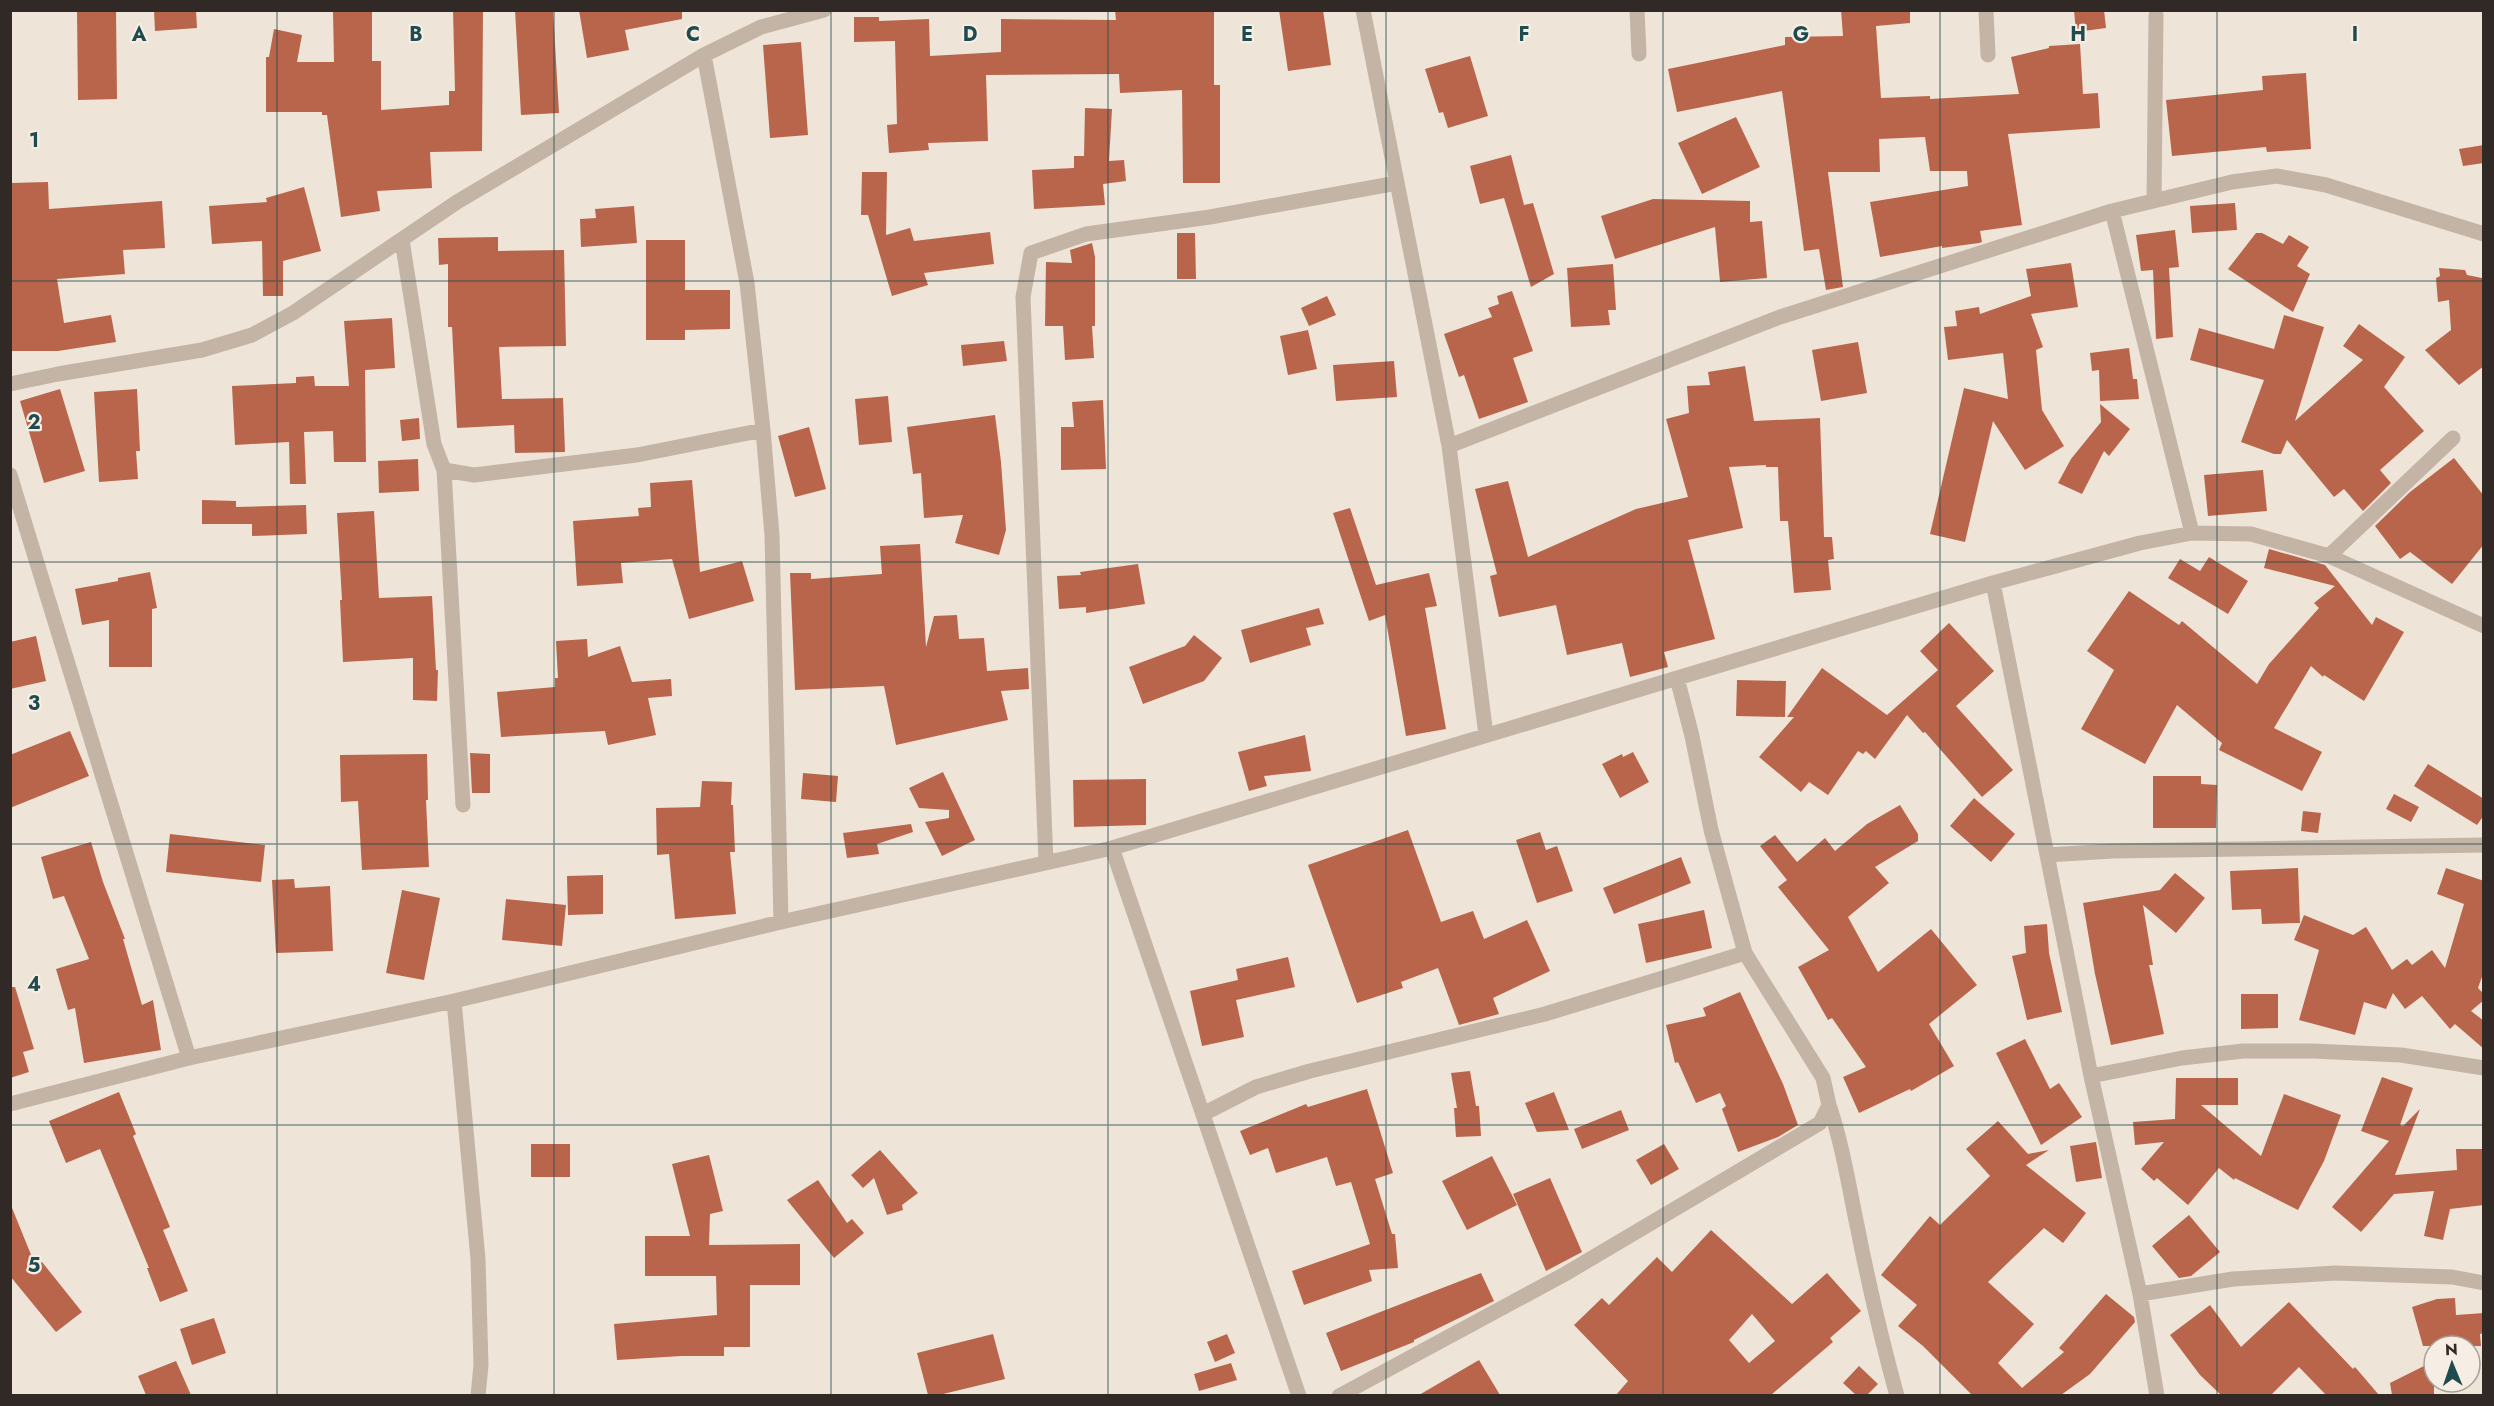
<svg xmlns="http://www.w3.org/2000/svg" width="2494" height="1406" font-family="Jost,sans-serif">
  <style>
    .building { fill: #b9654b; fill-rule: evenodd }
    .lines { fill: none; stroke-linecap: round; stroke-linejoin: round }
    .street { stroke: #c4b4a6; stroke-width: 15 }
    .grid { fill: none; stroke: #204b4e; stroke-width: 1.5; stroke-opacity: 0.55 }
    .grid-label { font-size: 20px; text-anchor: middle; font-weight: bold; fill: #204b4e; stroke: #f6eee4; stroke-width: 4.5; stroke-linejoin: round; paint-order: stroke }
  </style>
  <rect width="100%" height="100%" fill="#eee4d8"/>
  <!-- building -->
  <path class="building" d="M77,10H116L117,99L78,100Z
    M154,10H196L197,28L155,31Z
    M333,10H372V61H381V110L449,105V91H455L453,10H483L482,151L430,152L432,188L377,191L380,211L341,217L327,115H322V112H266V57H269L274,29L302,35L297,62H334Z
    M515,10H553L559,113L521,115Z
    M579,10H682V19L625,30L629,50L587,58Z
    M1115,10H1214V85H1220V183H1183L1182,90L1120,93L1119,74L986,75L988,141L928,143L929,150L889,153L887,125L897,124L895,41L854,42V17H879V21L929,19L930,56L1001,52V19L1116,20Z
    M1279,10H1323L1331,65L1288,71Z
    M1841,10H1910V23L1876,26L1881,98L1930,96V99L2019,94L2011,57L2049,48V46L2080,44L2083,94L2098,93L2100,128L2008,134L2022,225L1980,231L1982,242L1979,243L1942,248V246L1880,257L1870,202L1968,186L1967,171H1930L1925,137L1879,139L1880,172H1828L1843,287L1826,290L1819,249L1804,251L1782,91L1677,112L1668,69L1785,45V37L1843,36Z
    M2074,10H2104L2106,28L2076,32Z
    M801,42L808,135L770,138L763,45Z
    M1470,56L1488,116L1448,128L1443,112L1439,113L1425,69Z
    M2306,73L2311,149L2267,152L2266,147L2172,156L2166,100L2263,90L2262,76Z
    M1085,108L1112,109L1109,161L1124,160L1126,181L1103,184L1105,205L1034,209L1032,170L1074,168V156H1084Z
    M1736,117L1760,167L1702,194L1678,143Z
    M2484,145V163L2463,166L2459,149Z
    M1511,155L1524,205L1533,203L1554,274L1531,287L1504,198L1480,204L1470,166Z
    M862,172H887L886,235L910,228L914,241L990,232L994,264L924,273L928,285L892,296L868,215H861Z
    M48,182L49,209L162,201L165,248L123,250L125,274L57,279L64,323L111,315L116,342L58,351H10V183Z
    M304,187L321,251L283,261V296H263L262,241L212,244L209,206L267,202L266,198Z
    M1653,199L1750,201V222L1762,221L1767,278L1720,282L1715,227L1615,259L1601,216Z
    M2235,203L2237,230L2192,233L2190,206Z
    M634,206L637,243L581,247L580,219L596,218L595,209Z
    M2175,230L2179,267L2169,268L2173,337L2156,339L2153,270L2141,271L2136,235Z
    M1177,233H1195L1196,279H1177Z
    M2256,233H2262L2283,244L2289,235L2309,247L2297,266L2310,274L2293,312L2228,269Z
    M498,237V251L564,250L566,346L499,347L502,399L563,398L565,452L515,453L514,425L457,428L452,327H448V264L439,265L438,238Z
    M646,240H685V290H730V329L685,330V340H646Z
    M1092,243L1095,257V326H1092L1094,358L1065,360L1063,326H1045L1046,262L1072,263L1070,250Z
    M2071,263L2078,307L2031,314L2043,347L2036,350L2042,410L2064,446L2025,470L1993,421L1965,542L1930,534L1964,388L2008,399L2003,353L1948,360L1944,327L1957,326L1955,311L1979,307L1980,314L2031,296L2026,269Z
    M1613,264L1616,310H1608L1610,325L1571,327L1567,268Z
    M2439,268L2465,270L2467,275L2482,278L2484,366L2459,385L2425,350L2451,330L2449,300L2438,302L2436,278L2440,276Z
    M1512,291L1533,351L1513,358L1528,402L1479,419L1464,375L1459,377L1444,334L1492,317L1488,308L1499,304L1497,296Z
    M1327,296L1336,315L1309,326L1301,308Z
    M2284,315L2324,327L2295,421L2363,360L2343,346L2359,324L2405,357L2384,387L2424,431L2380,470L2391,483L2363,511L2344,489L2334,497L2287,440L2281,454H2274L2241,442L2264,380L2190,360L2199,328L2274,349Z
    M392,318L395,368L365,370L366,462H334L333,431L304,432L306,484H290L289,442L235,445L232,386L296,383V377L314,376L315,386H349L344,321Z
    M1308,330L1317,369L1288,375L1280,336Z
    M1004,341L1007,361L963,366L961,345Z
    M1858,342L1867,393L1821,401L1812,350Z
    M2129,348L2133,379H2137L2139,399L2100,401L2099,370L2092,371L2090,353Z
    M1394,361L1397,397L1336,401L1333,365Z
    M1745,366L1754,421L1820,418L1824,537H1832L1834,559L1828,560L1831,590L1794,593L1788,521H1780L1778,467H1766V465L1729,467L1743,528L1688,540L1715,639L1664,652L1668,667L1630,677L1622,643L1567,655L1556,605L1499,617L1490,576L1497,574L1475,489L1508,481L1528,557L1636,509L1688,497L1666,419L1689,413L1687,386L1710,385L1708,372Z
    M60,389L85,471L44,483L20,401Z
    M137,389L140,451H136L138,479L99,482L94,392Z
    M888,396L892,442L859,445L855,399Z
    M1103,400L1106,469L1061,470V427H1074L1072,402Z
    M2100,404L2130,429L2109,456L2104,451L2082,494L2058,483L2071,459L2101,422Z
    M995,415L1001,462L1006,530L999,555L955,543L963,515L924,518L921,473L913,474L907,427Z
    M419,418L420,439L402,441L400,420Z
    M809,427L826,489L795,497L778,436Z
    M2454,458L2484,496V544L2452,584L2410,552L2400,559L2375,526L2410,492Z
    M418,459L419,491L379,493L378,461Z
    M2263,470L2267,511L2208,516L2204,475Z
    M692,480L700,572L742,561L754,601L689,619L672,559L621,563L623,583L577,586L573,521L639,516L638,508L651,507L650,483Z
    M202,500L236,501V507L306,505L307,534L252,536V524H202Z
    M1350,508L1376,585L1429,573L1437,606L1425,608L1446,729L1406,736L1385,615L1369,621L1333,513Z
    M374,511L379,598L432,596L436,670H438L437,701L413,700V658L343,662L340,600H342L337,513Z
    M920,544L926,647L934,616L957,615L959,639L984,638L987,671L1028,668L1029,689L1001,691L1008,720L896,745L884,686L795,690L790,573H811V579L882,574L880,546Z
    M2269,549L2325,565L2372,625L2376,617L2404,632L2364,701L2324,675L2323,677L2311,666L2274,728L2322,752L2302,791L2219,750L2222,743L2177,705L2145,764L2081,729L2114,670L2087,651L2129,591L2179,625L2182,621L2257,684L2269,664L2319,608L2314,603L2335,586L2264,568Z
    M2209,557L2248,581L2228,614L2168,578L2180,559L2200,571Z
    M1138,564L1145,604L1086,613V607L1059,609L1057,576L1081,575L1080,572Z
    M150,572L157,608L152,609V667H109V620L82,625L75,589L118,581V578Z
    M1319,608L1324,624L1306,628L1311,645L1250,663L1241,630Z
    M1949,623L1994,671L1956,706L2013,770L1982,797L1925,732L1923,733L1907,715L1875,759L1866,751L1863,754L1858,751L1828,795L1809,782L1801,792L1759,757L1794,717H1787L1822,668L1887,715L1938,670L1920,651Z
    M1194,635L1222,658L1204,681L1143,704L1129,667L1185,646Z
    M36,636L46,681L10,689V642Z
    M587,639L588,657L620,646L632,682L671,679L672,696L648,698L656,735L608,745L605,731L501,737L497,692L555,687V678H558L556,641Z
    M1737,680L1786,681L1785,717L1736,716Z
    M70,731L89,776L10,808V755Z
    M1305,735L1311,771L1264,776L1267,786L1249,791L1238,752Z
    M1633,752L1649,782L1620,798L1602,764L1622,754L1623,757Z
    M470,753L490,754V793H472Z
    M427,754L428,800H426L429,867L362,870L358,801L341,802L340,755Z
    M2428,764L2484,799V815L2477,825L2414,786Z
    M943,772L975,840L942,856L925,822L949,818V810L919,808L909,788Z
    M803,773L838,776L836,802L801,799Z
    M2153,776H2201V784L2217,785L2216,828H2153Z
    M1146,779V825L1074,827L1073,780Z
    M702,781L732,782L731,805H733L735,852H730L736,914L675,919L669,854L657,855L656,808L700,807Z
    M2394,794L2419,807L2411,822L2386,809Z
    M1974,798L2015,834L1991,862L1950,826Z
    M1900,805L1918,834V841L1875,867L1889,883L1848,917L1878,972L1931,929L1977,985L1929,1024L1954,1066L1911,1091L1910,1089L1859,1113L1843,1077L1866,1067L1832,1018L1828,1020L1798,967L1829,950L1778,887L1787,880L1760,846L1775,835L1797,862L1825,838L1835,851L1867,824Z
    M2303,811L2321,813L2318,833L2301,831Z
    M911,824L913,832L877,844L879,854L847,858L843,833Z
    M1408,830L1441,922L1473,911L1484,939L1527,920L1550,971L1493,998L1499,1014L1459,1025L1438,968L1401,982L1403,988L1357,1003L1308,865Z
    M1540,832L1546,850L1557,846L1573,891L1537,903L1516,840Z
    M170,834L265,845L261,882L166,872Z
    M91,842L103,882L125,939H123L142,1005L153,1000L161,1050L84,1063L75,1008L68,1010L56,969L89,959L64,896L53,899L41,857Z
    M1681,857L1691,883L1614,914L1603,888Z
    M2298,868L2300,923L2262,924L2261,909L2232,910L2230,871Z
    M2446,868L2484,881V971L2478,988L2484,994V1000L2471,1011L2484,1021V1049L2455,1024L2450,1029L2422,996L2405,1009L2393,993L2386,1009L2364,1002L2355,1035L2299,1020L2319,950L2294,940L2304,915L2353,935L2366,927L2392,970L2407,959L2412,965L2432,950L2445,968L2464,904L2437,894Z
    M2175,873L2205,898L2176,933L2143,905L2153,965H2149L2164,1034L2111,1045L2095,974L2083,903L2160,890Z
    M603,875V914L568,915L567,876Z
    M294,879L295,888L330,886L333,951L276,953L272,880Z
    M402,890L440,898L424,980L386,973Z
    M506,899L566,905L562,946L502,940Z
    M1704,910L1712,948L1646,963L1638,924Z
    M2047,924L2049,953L2062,1012L2027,1020L2012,956L2026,953L2024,926Z
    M1288,957L1295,987L1236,1000L1244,1037L1202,1046L1190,991L1238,980L1236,969Z
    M10,987H15L34,1049L23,1052L29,1072L10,1078Z
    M1740,992L1783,1084L1798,1125L1778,1137L1738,1152L1722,1109L1726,1106L1720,1093L1696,1103L1678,1062L1675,1063L1666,1025L1706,1016L1703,1008Z
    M2241,994H2278V1028L2241,1029Z
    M2025,1039L2050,1089L2059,1083L2082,1117L2041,1145L1996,1053Z
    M1470,1071L1476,1106H1479L1481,1136L1456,1137L1454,1108H1457L1451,1073Z
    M2382,1077L2413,1088L2400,1125L2403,1126L2420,1109L2395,1175L2457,1170L2456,1149H2484V1205L2450,1209L2443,1240L2424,1236L2434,1191L2394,1194L2361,1232L2332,1207L2389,1141L2361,1131Z
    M2176,1078H2238V1105H2201L2261,1156L2284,1094L2341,1115L2324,1161L2298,1210L2235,1178L2234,1180L2219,1168L2188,1205L2157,1178L2154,1181L2141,1169L2164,1142L2135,1145L2133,1122L2175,1119Z
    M1367,1089L1393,1173L1375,1179L1392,1234H1395L1398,1268L1369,1270L1372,1281L1304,1305L1292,1271L1370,1244L1351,1182L1336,1186L1327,1157L1276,1173L1268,1148L1250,1155L1240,1131L1306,1104L1308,1107Z
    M119,1092L136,1134L133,1136L170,1227L163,1230L188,1291L160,1302L147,1268H149L100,1149L66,1163L49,1121Z
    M1554,1092L1569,1130L1537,1132L1525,1103Z
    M1621,1110L1629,1130L1582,1149L1574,1129Z
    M1998,1121L2028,1154L2049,1150L2026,1165L2086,1213L2063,1243L2044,1228L1988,1282L2034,1324L1998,1363L2022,1388L2064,1352L2059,1348L2106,1294L2134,1317L2135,1322L2090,1374L2061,1395H1972L1923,1346L1898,1326L1917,1305L1881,1275L1930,1216L1940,1225L1990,1176L1966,1149Z
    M2096,1142L2102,1178L2076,1182L2070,1146Z
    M531,1144H570V1177H531Z
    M1664,1144L1679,1169L1651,1185L1636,1160Z
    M880,1150L918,1193L902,1205L903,1210L887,1215L874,1178L863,1188L851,1175Z
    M709,1155L723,1211L710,1214L709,1245L800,1244V1285H750V1347H724V1356H681L617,1360L614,1324L717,1315L716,1276H645V1236H690L672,1164Z
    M1492,1156L1517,1205L1467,1230L1442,1181Z
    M1550,1178L1582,1252L1546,1271L1513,1194Z
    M818,1180L847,1223L852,1219L864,1233L834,1258L787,1200Z
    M10,1203L36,1267L42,1262L82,1312L56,1332L10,1276Z
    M2189,1215L2220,1252L2191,1276L2179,1278L2152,1246Z
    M1711,1230L1792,1304L1827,1273L1861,1311L1830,1338L1833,1342L1771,1395H1616L1628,1381L1574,1325L1602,1298L1609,1305L1657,1257L1672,1272ZM1752,1314L1775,1341L1749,1363L1729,1340Z
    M1481,1273L1494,1301L1414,1340V1342L1341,1371L1326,1333Z
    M2455,1298L2456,1315L2484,1313V1333L2480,1334L2481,1346H2423L2412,1307L2437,1299Z
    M2289,1302L2353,1369L2355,1367L2379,1395H2326L2299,1367L2271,1395H2221L2200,1375L2170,1335L2210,1305L2241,1347Z
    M214,1318L226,1353L192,1365L180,1329Z
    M993,1334L1005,1379L939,1395H928L917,1353Z
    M1227,1334L1235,1353L1215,1362L1207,1342Z
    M1479,1360L1500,1395H1419Z
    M176,1361L191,1395H146L138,1376Z
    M2434,1361V1395H2392L2390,1383Z
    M1231,1363L1237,1380L1199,1391L1194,1374Z
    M1859,1366L1878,1384L1867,1395H1856L1843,1383Z"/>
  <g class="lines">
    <!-- street -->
    <path class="street" d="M1363,10L1449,446L1486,735
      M1637,10L1639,54
      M1986,10L1988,55
      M704,55L747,283L763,430L772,535L781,922
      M2154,201L2156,15
      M2112,211L2192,533
      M402,240L434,444L444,470L474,475L637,455L763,430
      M10,384L58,374L202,350L252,335L293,313L457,202L704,55L761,27L824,10
      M1449,446L1780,317L2112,211L2232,182L2277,176L2326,185L2484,234
      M444,470L463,805
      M10,475L189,1058
      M2329,556L2453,438
      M1993,583L2091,1076L2140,1294L2157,1396
      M1677,678L1692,736L1711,830L1745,953
      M1112,848L1299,1396
      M2047,855L2113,851L2484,845
      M1046,862L1023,297L1031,253L1086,234L1210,217L1397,183
      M454,1001L478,1259L481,1365L478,1396
      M2091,1076L2182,1058L2243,1051H2313L2401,1055L2484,1068
      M10,1104L189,1058L454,1001L781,922L1112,848L1993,583L2140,543L2192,533L2251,534L2329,556L2484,626
      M1829,1105C1843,1146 1849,1188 1858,1230C1869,1286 1882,1341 1897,1396
      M1203,1114L1256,1087L1310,1071L1545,1014L1745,953L1823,1078L1829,1105L1820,1123L1565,1274L1339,1396
      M2140,1294L2233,1279L2336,1273L2452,1277L2484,1283"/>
  </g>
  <!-- grid -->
  <path class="grid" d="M277,10V1396M554,10V1396M831,10V1396M1108,10V1396M1386,10V1396M1663,10V1396M1940,10V1396M2217,10V1396M10,281H2484M10,562H2484M10,844H2484M10,1125H2484"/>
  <g class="grid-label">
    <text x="139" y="41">A</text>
    <text x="416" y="41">B</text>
    <text x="693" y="41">C</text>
    <text x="970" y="41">D</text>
    <text x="1247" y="41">E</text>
    <text x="1524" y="41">F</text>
    <text x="1801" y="41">G</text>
    <text x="2078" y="41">H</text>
    <text x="2355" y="41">I</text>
    <text x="34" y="147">1</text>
    <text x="34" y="429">2</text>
    <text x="34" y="710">3</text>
    <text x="34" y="991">4</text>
    <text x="34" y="1272">5</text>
  </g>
  <!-- border -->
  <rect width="2494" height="1406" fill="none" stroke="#312926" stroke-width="24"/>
  <!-- north arrow -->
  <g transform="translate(2452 1364) rotate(358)"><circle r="28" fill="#f6eee4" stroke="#a79f98" stroke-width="1.5"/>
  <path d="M0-4.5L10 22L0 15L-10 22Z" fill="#204b4e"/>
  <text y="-9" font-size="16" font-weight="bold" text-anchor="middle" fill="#312926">N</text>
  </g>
</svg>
